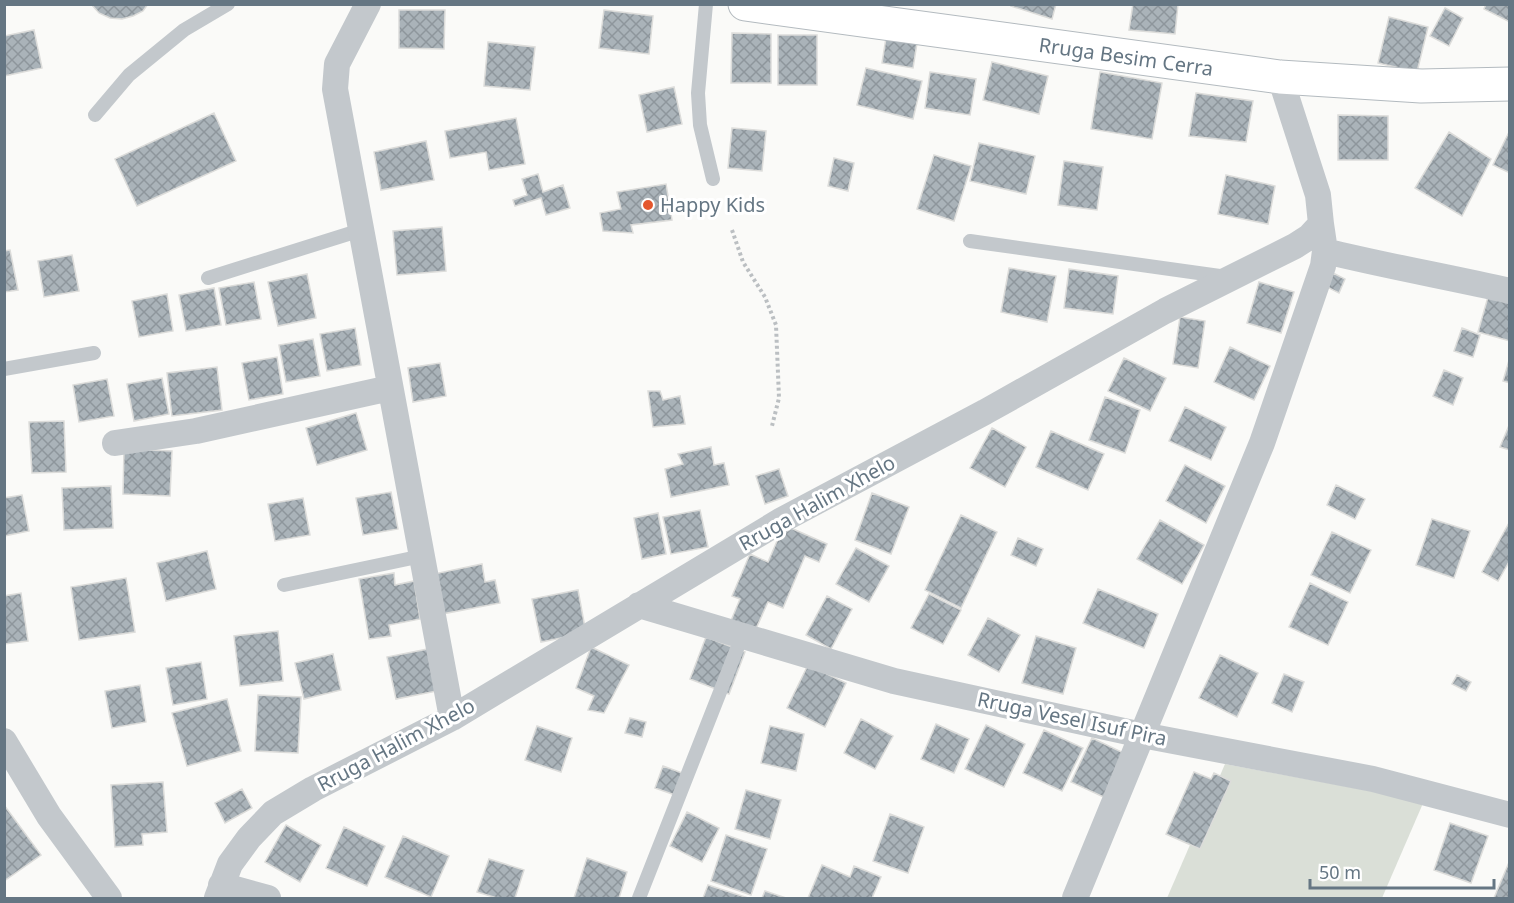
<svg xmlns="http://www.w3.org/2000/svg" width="1514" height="903" font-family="'Noto Sans',sans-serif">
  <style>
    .grass { fill: #dadfd7 }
    .building { fill: url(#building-cross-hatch); stroke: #dcdcda; stroke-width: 1.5 }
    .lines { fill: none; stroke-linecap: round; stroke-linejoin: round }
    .secondary-casing { stroke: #b3babf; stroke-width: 35 }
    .path { stroke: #bbbfc2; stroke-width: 4; stroke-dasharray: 3 3; stroke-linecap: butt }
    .lane { stroke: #c3c8cc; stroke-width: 14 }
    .street { stroke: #c3c8cc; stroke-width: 26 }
    .secondary { stroke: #fff; stroke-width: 33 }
    .poi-dot { fill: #e4572e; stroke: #fff; stroke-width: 2 }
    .labels { text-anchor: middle; stroke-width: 6; stroke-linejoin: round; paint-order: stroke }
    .street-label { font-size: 20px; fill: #657683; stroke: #fff }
    .poi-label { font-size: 20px; fill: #657683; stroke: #fff; text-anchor: start }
  </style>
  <defs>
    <pattern id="building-cross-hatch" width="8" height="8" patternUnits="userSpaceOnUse" patternTransform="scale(1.5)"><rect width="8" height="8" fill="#aab3b9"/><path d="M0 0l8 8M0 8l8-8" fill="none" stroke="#8e969c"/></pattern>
  </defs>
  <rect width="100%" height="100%" fill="#fafaf8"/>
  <!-- grass -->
  <path class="grass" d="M1225,764L1424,801L1382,898H1167Z"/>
  <!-- building -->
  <path class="building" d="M91,4H148L143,11L133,16L122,19L110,18L99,13Z
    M1012,4H1056L1052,19L1011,6Z
    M1133,4H1178L1175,34L1129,30Z
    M1486,4H1510V22L1484,9Z
    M1445,8L1463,18L1449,46L1430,36Z
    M399,10H445L444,49L399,48Z
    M604,10L653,16L649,54L599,48Z
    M1389,17L1428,27L1417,72L1378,63Z
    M34,30L42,68L4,76V36Z
    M732,33L771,34V83H731Z
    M778,35H817V85H778Z
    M886,38L917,43L913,68L882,63Z
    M488,42L535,47L530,90L484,86Z
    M992,62L1048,76L1039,114L983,100Z
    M866,68L922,81L913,119L857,105Z
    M930,72L976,79L970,115L925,108Z
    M1100,72L1162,83L1152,139L1091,129Z
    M674,87L682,124L647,132L639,95Z
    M1196,93L1253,101L1246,142L1189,136Z
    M214,113L236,161L137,206L115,159Z
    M1338,115L1388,116V160H1338Z
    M516,118L525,164L489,170L486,152L450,158L445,131Z
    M732,128L766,131L762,171L728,168Z
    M1510,130V173L1493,165Z
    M1449,132L1491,159L1462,216L1415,188Z
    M426,141L434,180L381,190L374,152Z
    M979,143L1035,156L1026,194L970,181Z
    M934,155L971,166L954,221L917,209Z
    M834,158L854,163L848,191L828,186Z
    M1064,161L1103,167L1097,210L1058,205Z
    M538,174L543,192L563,185L570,208L546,215L541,198L515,206L513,200L527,195L522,179Z
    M1226,175L1275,186L1268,224L1218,214Z
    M666,184L672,220L631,225L633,233L603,231L600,213L621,209L617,192Z
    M442,227L446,271L397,275L393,231Z
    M10,250L18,290L4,292V251Z
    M72,255L79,291L44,297L38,261Z
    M1009,268L1056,276L1047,322L1001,312Z
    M1069,269L1118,276L1113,314L1064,308Z
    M1333,273L1345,279L1339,293L1327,287Z
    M307,274L316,318L278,326L268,282Z
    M254,282L261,319L226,325L219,288Z
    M1259,282L1294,292L1281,333L1247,323Z
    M214,288L221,325L186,331L179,295Z
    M167,294L173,331L139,337L132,301Z
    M1488,297L1510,303V341L1478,332Z
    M1180,317L1205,321L1198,368L1173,364Z
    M355,328L361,365L327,371L320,334Z
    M1462,328L1480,335L1473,357L1454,351Z
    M313,339L320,376L286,382L279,345Z
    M1230,347L1270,366L1254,400L1214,382Z
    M277,357L283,394L249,400L242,363Z
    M1510,357V383L1503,381Z
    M1124,358L1166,378L1150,411L1108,391Z
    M440,363L446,396L413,402L408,368Z
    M217,367L222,410L172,416L167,373Z
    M1444,370L1463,378L1453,405L1433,396Z
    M162,378L169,414L134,421L127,384Z
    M107,379L114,416L79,422L73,385Z
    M648,391H660L663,400L680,396L685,424L653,427Z
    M1105,397L1140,410L1125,453L1089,440Z
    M1185,407L1226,427L1211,460L1169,441Z
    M356,413L367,450L317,465L306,428Z
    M64,421L66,472L32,473L29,422Z
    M1510,423V450L1500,447Z
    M992,428L1026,447L1005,487L970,468Z
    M1051,431L1104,454L1088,490L1036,467Z
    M711,447L714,465L724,463L729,485L671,497L665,469L683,464L678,454Z
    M124,449L172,451L170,496L123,494Z
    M1185,465L1225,486L1206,523L1166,501Z
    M779,469L788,496L765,504L756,476Z
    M1336,485L1365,499L1355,519L1327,505Z
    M111,486L113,528L64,530L62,488Z
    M391,492L398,529L363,535L356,498Z
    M872,493L909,507L891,554L855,540Z
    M22,495L29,531L4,536V498Z
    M303,498L310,535L275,541L268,504Z
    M700,510L708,547L671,554L663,517Z
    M658,513L666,554L642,559L634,518Z
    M961,515L997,532L961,608L925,590Z
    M1432,519L1470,531L1454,578L1416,565Z
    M1160,520L1204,545L1182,584L1137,559Z
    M1510,521V560L1498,581L1482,572Z
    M784,525L827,544L819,562L805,556L783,608L768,602L754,633L730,623L740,599L732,596L750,554L768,562Z
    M1332,532L1371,550L1350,593L1311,575Z
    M1018,538L1043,549L1036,566L1011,555Z
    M856,548L889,566L869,602L836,584Z
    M207,551L216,589L166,601L157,563Z
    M482,564L485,582L495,580L500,603L442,614L434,574Z
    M394,573L395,585L414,581L420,619L389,625L391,636L369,639L359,579Z
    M126,578L135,632L79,640L71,587Z
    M1310,583L1348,602L1328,645L1289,627Z
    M1098,589L1158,614L1144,648L1083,623Z
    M578,590L586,633L541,642L532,599Z
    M21,593L28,641L4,644V596Z
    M929,594L961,610L943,644L911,628Z
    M827,596L852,609L831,649L806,635Z
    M988,618L1020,635L999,672L968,655Z
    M278,631L283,681L240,686L234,636Z
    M1036,636L1076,648L1063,694L1022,683Z
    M706,637L745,652L729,694L690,679Z
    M591,647L629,665L604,713L588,710L594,696L576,688Z
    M433,648L442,690L396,699L387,657Z
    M333,654L341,690L304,699L295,663Z
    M1220,655L1258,673L1237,717L1199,698Z
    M201,662L207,699L173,705L166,668Z
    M808,665L846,683L825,727L787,708Z
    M1284,674L1304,682L1292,712L1272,703Z
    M1457,675L1471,682L1466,691L1452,684Z
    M140,685L146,722L112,728L105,691Z
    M258,695L301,697L298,753L255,751Z
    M227,699L241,751L187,766L172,713Z
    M630,718L646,722L642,737L625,733Z
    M861,719L893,736L875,769L844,753Z
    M936,724L969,739L954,773L921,759Z
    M986,725L1025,744L1004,787L965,769Z
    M537,726L572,738L561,772L525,760Z
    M770,726L804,734L796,771L761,763Z
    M1044,730L1083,748L1062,791L1023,773Z
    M1092,738L1130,756L1110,800L1071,782Z
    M663,766L682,773L675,795L655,788Z
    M1194,772L1211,779L1214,773L1231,781L1200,849L1166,834Z
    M163,782L167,832L142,834L143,845L115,847L111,785Z
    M242,789L252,808L225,823L215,803Z
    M746,790L781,800L770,839L735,829Z
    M4,805L41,855L4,881Z
    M687,812L719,828L702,862L670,846Z
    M890,814L924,827L908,873L873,861Z
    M1450,823L1488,836L1471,883L1434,870Z
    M286,825L321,845L300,882L265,862Z
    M344,827L385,846L367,886L326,868Z
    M726,835L767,849L751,895L711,881Z
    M403,836L449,856L431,897L385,877Z
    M587,858L627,872L619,898H574Z
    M489,859L524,870L515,898H497L477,892Z
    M1510,860V898H1494Z
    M822,865L850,877L854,866L881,877L872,898H808Z
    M708,885L748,898H703Z
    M765,891L786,898H762Z"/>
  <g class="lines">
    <defs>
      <path id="secondary" d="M745,4L1280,77L1421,86L1510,84"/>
    </defs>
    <!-- secondary casing -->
    <use href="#secondary" class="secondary-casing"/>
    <!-- path -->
    <path class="path" d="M732,230L743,262L765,297L776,325L779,398L772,426"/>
    <!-- lane -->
    <path class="lane" d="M706,4L698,93L700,125L713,179
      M95,115L129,75L184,30L228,4
      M970,241L1227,277
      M208,278L361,230
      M4,369L94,353
      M284,585L422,556
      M639,898L742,636"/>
    <!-- street -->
    <path class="street" d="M368,4L337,64L335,89L452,718
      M1325,251C1386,266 1448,277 1510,291
      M115,443L196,431L390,388
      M639,605L894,681L1142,735L1373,779L1510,815
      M4,741L49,816L109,898
      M221,885L268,898
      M217,898L230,864L249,838L273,813L313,789L452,718L782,520L985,412L1165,311L1295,246L1309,237L1321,224L1318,195L1280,77
      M1075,898L1262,443L1323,266L1325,251L1321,224"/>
    <!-- secondary -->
    <use href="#secondary" class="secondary"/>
  </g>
  <!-- markers -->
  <circle class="poi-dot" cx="648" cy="205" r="6"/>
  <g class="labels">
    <!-- street labels -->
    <g class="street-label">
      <text transform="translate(1126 57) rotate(8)" y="7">Rruga Besim Cerra</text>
      <text transform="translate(817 503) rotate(-29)" y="7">Rruga Halim Xhelo</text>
      <text transform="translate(1072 719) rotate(12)" y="7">Rruga Vesel Isuf Pira</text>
      <text transform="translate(396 745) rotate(-28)" y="7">Rruga Halim Xhelo</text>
    </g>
    <!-- poi labels -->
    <g class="poi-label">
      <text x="660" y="212">Happy Kids</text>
    </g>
  </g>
  <!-- border -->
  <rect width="1514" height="903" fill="none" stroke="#657683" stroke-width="12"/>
  <!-- scale -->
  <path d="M1310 879v9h184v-9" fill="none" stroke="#657683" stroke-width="3"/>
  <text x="1319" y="879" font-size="18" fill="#657683" stroke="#ffffff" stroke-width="4.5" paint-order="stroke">50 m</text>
</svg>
